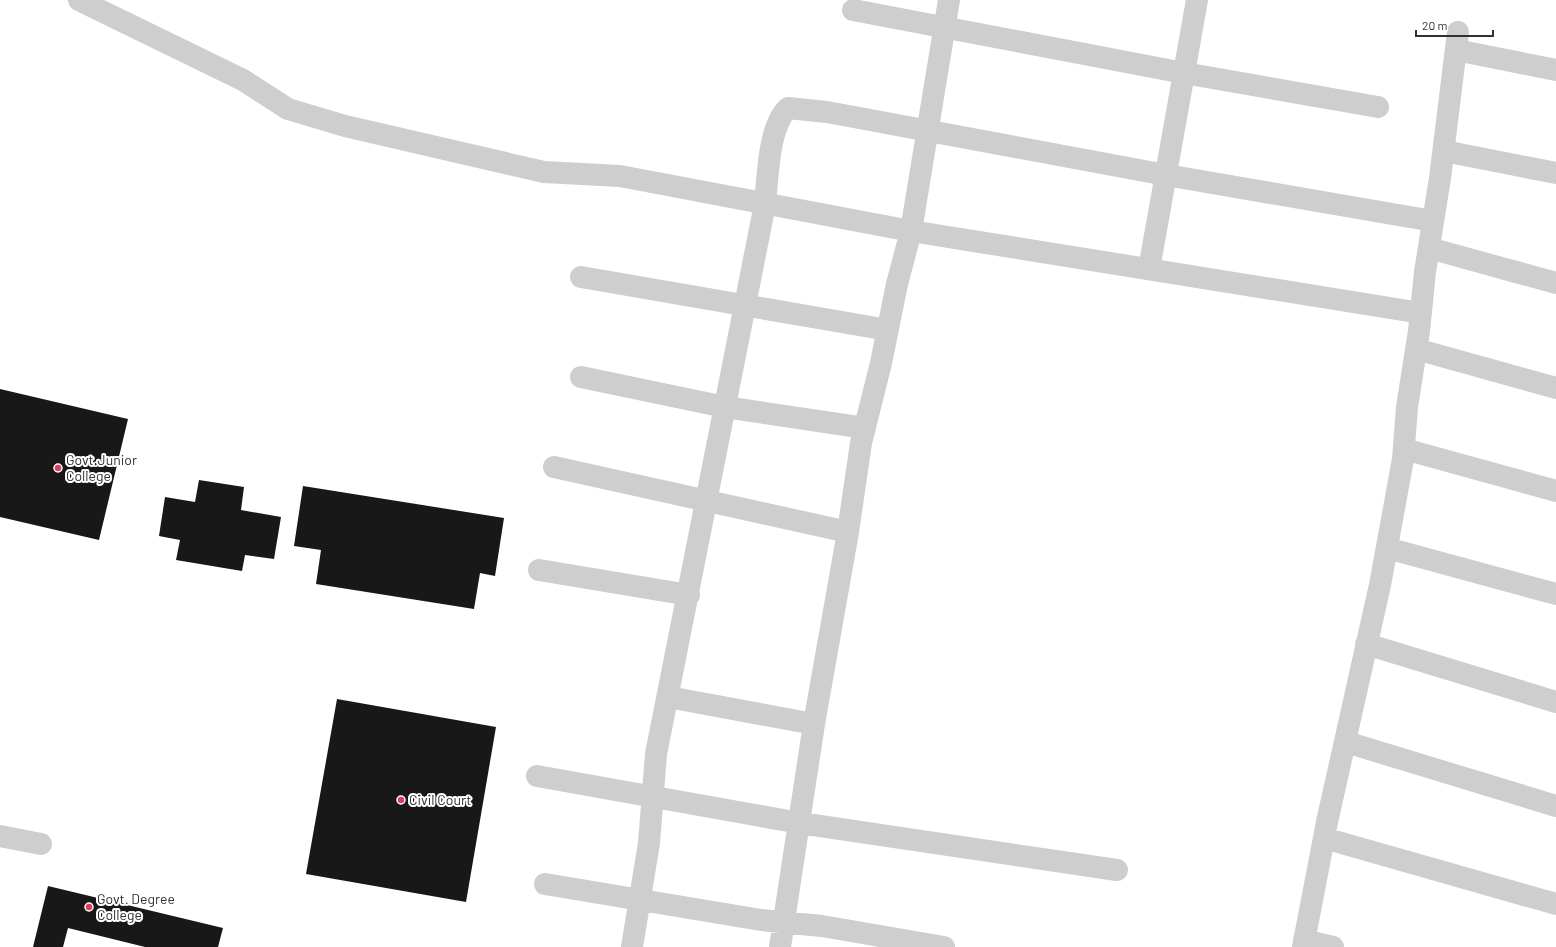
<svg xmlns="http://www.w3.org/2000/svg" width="1556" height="947" font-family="Barlow,sans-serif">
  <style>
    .building { fill: #181818 }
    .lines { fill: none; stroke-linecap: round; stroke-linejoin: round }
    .street { stroke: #cecece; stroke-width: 22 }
    .poi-dot { fill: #de3c5d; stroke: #fff; stroke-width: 1.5 }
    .labels { text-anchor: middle; stroke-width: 4; stroke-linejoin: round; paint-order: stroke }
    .poi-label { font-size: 14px; fill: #313131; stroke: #fff; text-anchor: start }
  </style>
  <rect width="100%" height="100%" fill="#fff"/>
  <!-- building -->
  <path class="building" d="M0,389L128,419L99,540L0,517Z
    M199,480L244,487L241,510L281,517L274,559L245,555L242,571L176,560L180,540L159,536L165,497L195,502Z
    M303,486L504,518L495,576L480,573L474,609L316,584L321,550L294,546Z
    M337,699L496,727L466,902L306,874Z
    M48,886L223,928L218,947H145L68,928L63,947H33Z"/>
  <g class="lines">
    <!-- street -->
    <path class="street" d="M79,0L243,80L288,109L345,126L544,172L620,176L911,231L1421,313
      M853,10L1184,73L1378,107
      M1456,50L1556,70
      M1444,151L1556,173
      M1429,248L1556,283
      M1149,269L1197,0
      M581,277L888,330
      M1416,349L1556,388
      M581,377L725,407L865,428
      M1404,449L1556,491
      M554,467L848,532
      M1387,548L1556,594
      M539,570L689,595
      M1366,644L1556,702
      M668,697L814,724
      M1346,742L1556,806
      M537,776L800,823L1117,870
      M0,836L41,844
      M1324,838L1556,904
      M545,884L761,920L822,926L944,947
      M1304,940L1333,947
      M632,947L649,843L656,754L765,204C768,177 768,127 788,108L827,112L1166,175L1433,221
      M780,947L814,724L848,532L861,443L881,363L897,284L911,231L949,0
      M1303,947L1327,822L1380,585L1403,459L1407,407L1419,331L1425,272L1440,178L1458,32"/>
  </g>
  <!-- markers -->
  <g class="poi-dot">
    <circle cx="58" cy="468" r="4"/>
    <circle cx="401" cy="800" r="4"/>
    <circle cx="89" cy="907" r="4"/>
  </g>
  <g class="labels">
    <!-- poi labels -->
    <g class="poi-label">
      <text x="66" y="465">Govt.Junior<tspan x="66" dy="16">College</tspan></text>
      <text x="409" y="805">Civil Court</text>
      <text x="97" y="904">Govt. Degree<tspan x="97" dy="16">College</tspan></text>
    </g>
  </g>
  <!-- scale -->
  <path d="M1416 30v6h77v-6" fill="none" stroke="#313131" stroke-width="2"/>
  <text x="1422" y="30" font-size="12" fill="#313131" stroke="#ffffff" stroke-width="3" paint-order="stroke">20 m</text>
</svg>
